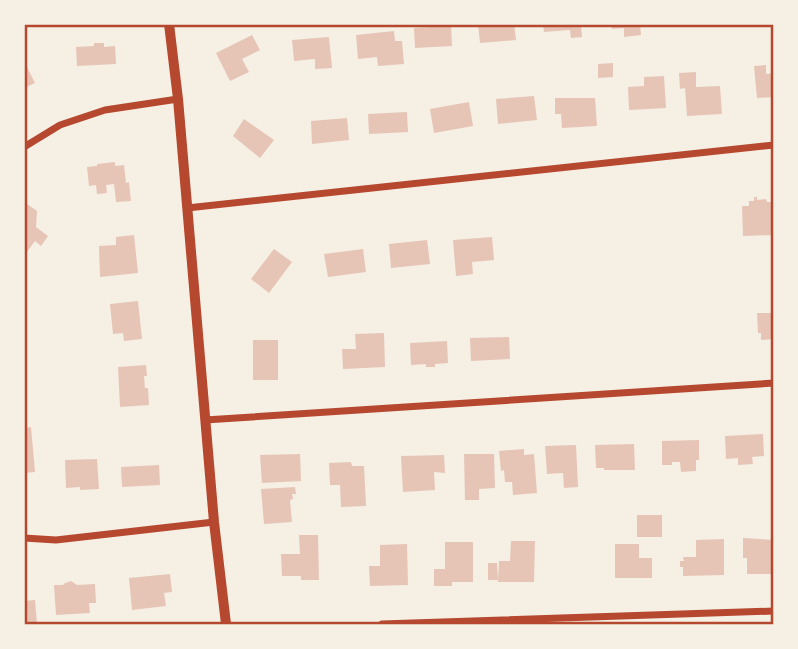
<svg xmlns="http://www.w3.org/2000/svg" width="798" height="649" font-family="Georgia,serif">
  <style>
    .building { fill: #e6c5b7 }
    .lines { fill: none; stroke-linecap: round; stroke-linejoin: round }
    .minor { stroke: #b5482f; stroke-width: 7 }
    .tertiary { stroke: #b5482f; stroke-width: 10 }
    .neatline { fill: none; stroke: #b5482f; stroke-width: 2.5 }
  </style>
  <rect width="100%" height="100%" fill="#f6efe4"/>
  <!-- building -->
  <path class="building" d="M478,24H514L516,40L480,43Z
    M543,24H581L582,37L571,38L570,30L544,32Z
    M612,24H640L641,35L624,37V28L612,29Z
    M451,26L452,46L415,48L414,28Z
    M394,31L395,41H402L404,64L378,66L377,57L358,59L356,35Z
    M252,35L260,50L242,59L249,72L230,81L216,53Z
    M329,37L332,68L315,69V59L294,61L292,40Z
    M94,43H104V47L115,46L116,64L77,66L76,47L94,46Z
    M24,61L35,83L24,88Z
    M613,63V77L598,78V64Z
    M766,65V74L774,73V97L757,98L754,66Z
    M696,72V87L720,86L722,114L687,116L685,88L680,89L679,73Z
    M664,76L666,108L629,110L628,87L644,86V77Z
    M534,96L537,120L498,124L496,99Z
    M555,98H595L597,126L562,128L561,114H555Z
    M469,102L473,126L434,133L430,109Z
    M407,112L408,132L369,134L368,114Z
    M347,118L349,140L312,144L311,121Z
    M244,119L274,140L260,158L233,136Z
    M115,162V166L124,165L126,183L129,182L131,201L116,202L114,184L106,185L107,193L97,194L96,185L89,186L87,167L97,166V164Z
    M754,197H757V200L766,199L767,202H774V235L743,236L742,206H749V201H754Z
    M27,204L37,211L36,227L48,236L41,246L35,241L24,256V208Z
    M134,235L138,273L100,277L99,246L116,245V237Z
    M492,237L494,260L472,262L473,274L456,276L453,240Z
    M427,240L430,264L391,268L389,244Z
    M274,249L292,262L269,293L251,279Z
    M363,249L366,272L328,277L324,254Z
    M138,301L142,339L124,341L123,333L113,334L110,304Z
    M757,313H774V339L761,340V333H758Z
    M384,333L385,367L343,369L342,349H356L355,334Z
    M509,337L510,359L471,361L470,338Z
    M253,340H278V380H253Z
    M447,341L448,363L435,364V367H426V364L411,365L410,343Z
    M146,365L147,376H144L145,388H148L149,405L120,407L118,367Z
    M31,427L35,472L24,473V428Z
    M763,434L764,456L752,457L753,464L738,465V458L726,459L725,436Z
    M699,440V460H696V471L681,472L680,462H672V465H662V441Z
    M634,444L635,470H604V468H596L595,445Z
    M576,445L578,487L564,488L563,473L547,474L545,446Z
    M524,449V455L534,454L537,493L513,495L512,482H505L504,470L501,471L499,451Z
    M300,454L301,481L262,483L260,455Z
    M464,454H494L495,488L479,489V500H465Z
    M444,455L445,473L434,472L435,490L403,492L401,456Z
    M97,459L99,489L80,490V487L66,488L65,460Z
    M351,462L352,466H364L366,506L341,507L340,485H330L329,463Z
    M159,465L160,485L122,487L121,467Z
    M295,487L296,494H292L293,499L290,500L292,522L264,524L261,489Z
    M637,515H662V537H637Z
    M299,535H318L319,580H301V576H282L281,554H300Z
    M743,538L774,540V574H747V558H743Z
    M724,539V575L683,576V567H680V561H684L683,557H696V540Z
    M511,541H535L534,582H498L499,561H510Z
    M445,542H473V582H452V586H434V569H445Z
    M407,544L408,585L370,586L369,566H380V545Z
    M615,544H639V558H652V578H615Z
    M488,563H497L498,580H488Z
    M170,574L172,592L164,593L166,606L132,610L129,578Z
    M71,581L77,585L95,584L96,603H89L90,613L56,615L54,585H63L65,583Z
    M35,600L37,624H24V601Z"/>
  <g class="lines">
    <!-- minor -->
    <path class="minor" d="M24,147L60,125L105,110L178,99
      M187,208L774,145
      M205,420L774,383
      M24,538L56,540L214,522
      M382,624L774,611"/>
    <!-- tertiary -->
    <path class="tertiary" d="M169,24L178,99L214,522L226,624"/>
  </g>
  <!-- border -->
  <rect width="798" height="649" fill="none" stroke="#f6efe4" stroke-width="52"/>
  <rect x="26" y="26" width="746" height="597" class="neatline"/>
</svg>
